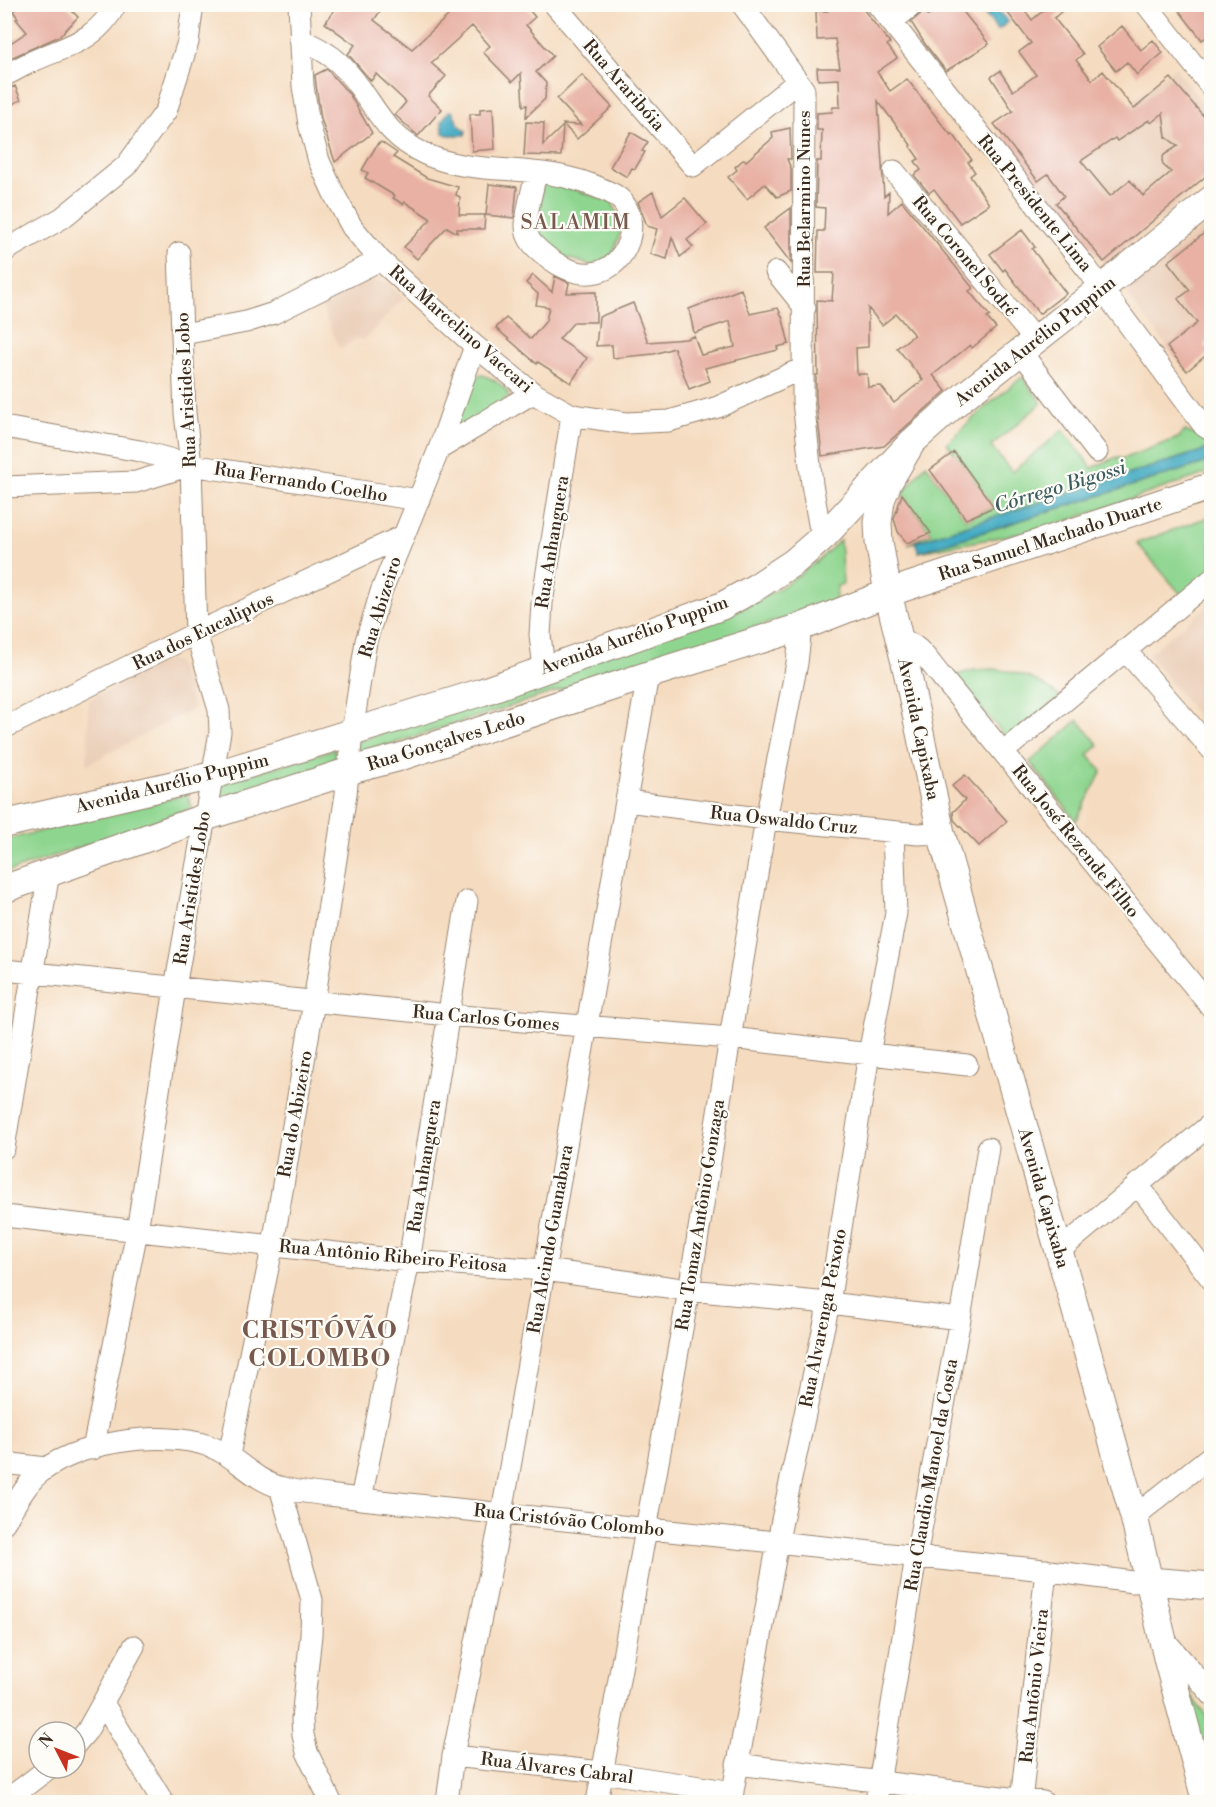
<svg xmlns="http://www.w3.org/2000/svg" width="1216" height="1807" font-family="'Libre Bodoni',serif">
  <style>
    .built { fill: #eaceb7 }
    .green { fill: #8ed58f; stroke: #648056; stroke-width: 1.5 }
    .water { fill: #43aac2; stroke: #3f6a70; stroke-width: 1.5 }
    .building { fill: #e8b1a4; fill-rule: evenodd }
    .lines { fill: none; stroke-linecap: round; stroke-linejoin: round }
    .minor-casing { stroke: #98836f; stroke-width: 23 }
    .major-casing { stroke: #98836f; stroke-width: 29 }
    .minor { stroke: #fff; stroke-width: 21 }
    .major { stroke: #fff; stroke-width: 27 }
    .labels { text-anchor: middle; stroke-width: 4.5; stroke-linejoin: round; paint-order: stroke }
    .street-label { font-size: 18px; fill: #3b2a1e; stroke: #fdfcf7 }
    .water-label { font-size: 20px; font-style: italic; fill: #3e5d60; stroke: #fdfcf7 }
    .quarter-label { font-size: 21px; letter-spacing: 1.5px; fill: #78594d; stroke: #fdfcf7 }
    .district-label { font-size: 24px; font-weight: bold; letter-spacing: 1.5px; fill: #78594d; stroke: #fdfcf7 }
  </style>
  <rect width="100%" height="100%" fill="#fdfcf7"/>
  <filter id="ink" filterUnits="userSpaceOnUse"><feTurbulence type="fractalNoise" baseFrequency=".0167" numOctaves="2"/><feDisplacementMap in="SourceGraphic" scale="12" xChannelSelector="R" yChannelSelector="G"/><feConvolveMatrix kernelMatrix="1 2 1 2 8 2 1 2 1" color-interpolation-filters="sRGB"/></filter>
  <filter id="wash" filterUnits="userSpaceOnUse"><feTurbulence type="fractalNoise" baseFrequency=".008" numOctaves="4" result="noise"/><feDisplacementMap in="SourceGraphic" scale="24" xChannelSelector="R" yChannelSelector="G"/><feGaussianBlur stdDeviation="1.35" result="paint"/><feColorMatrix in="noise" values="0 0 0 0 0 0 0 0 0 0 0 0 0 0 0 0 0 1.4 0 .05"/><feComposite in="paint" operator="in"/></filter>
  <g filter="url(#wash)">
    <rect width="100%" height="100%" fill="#f5dcc0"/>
    <!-- built -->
    <path class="built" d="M1175,67L1211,114V178L1105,266L1003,136L1105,123Z
      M1211,219V338L1181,364L1129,298V290Z
      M374,279L389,283L404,298L364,340L357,338L340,350L321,306L355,283Z
      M1211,603V733L1148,654Z
      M168,659L177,662L194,708L87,765L89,699Z"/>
    <!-- green -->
    <path class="green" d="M548,181L612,202L623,226L613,253L594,266L557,255L535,232L542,185Z
      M481,375C491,377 506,386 509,396L448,439L473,378Z
      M1022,377L1042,403L991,446L1012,472L1063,430L1092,468L1117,457L1122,459L1178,438L1185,431L1195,435L1211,424V448L908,544L931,533L902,494L926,464L966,519L994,508L947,443L982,410Z
      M1211,461V472L1067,521L1033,531L919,552Z
      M1211,516V575L1184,598L1137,543Z
      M840,540L843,584L837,586L835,602L355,756L354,743L748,606C783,588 812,568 840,540Z
      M994,669C1021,672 1039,680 1060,697L1008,739L953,676L974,670Z
      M1078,720L1099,745L1088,755L1102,771L1076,821L1030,762Z
      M335,749V763L221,799L222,783Z
      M187,794L192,808L5,873V840Z
      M1187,1689L1211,1722V1793Z"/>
    <!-- water -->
    <path class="water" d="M977,5H994L1008,22L998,30Z
      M449,111L453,112L458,124L466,131L465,135H448L443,133L442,121Z
      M1211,448V461L919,552L915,542Z"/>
    <g id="blocks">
      <!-- building -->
      <path class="building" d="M21,4H65L78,17L60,36L4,61V36L9,44L27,32L16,19L18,18L13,11Z
        M339,4H374L381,10L374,20L412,49L461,4H524L535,17L526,25L553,56L536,72L546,83L545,99L526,117L527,105L523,106L521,73L512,82L483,52L490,46L472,26L431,63L446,76L428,96L442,109L418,136L395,115L406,102L376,74L371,81L348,54L355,45L325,23Z
        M845,4H859L890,43L887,45L897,58L877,72L890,91L907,79L941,123L951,135L953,134L972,160L968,162L975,172L970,176L989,204L960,223L934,189L929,193L914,175L921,170L915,161L919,159L910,146L911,145L878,101L884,196L889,192L888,213L902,201L973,288L969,291L990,316L987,318L996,328L972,348L970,345L933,375L946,391L884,446L822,456L816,400V375H818L817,303V300L832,301L834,273H817L818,231H824L825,208L816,207L817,161H821L822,130H817V113L832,112L833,107H840L839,79L818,80L817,68H840L835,39L817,40L816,11H828V8L845,7ZM868,308L882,325L896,314L914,335L897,348L923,380L894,403L881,386L868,387L867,374H857L856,348L868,347Z
        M943,4H957L989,44L946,71L925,44L911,22L924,11L928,16Z
        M1001,4H1020L1032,20L1051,4H1070L1054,18L1083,54L1076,60L1092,80L1103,71L1134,109L1171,78L1212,126V171L1104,262L1056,203L1064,196L1048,174L1038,181L994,124L1013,111L991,77L1000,71L1013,91L1036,75L1019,52L1031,43ZM1163,113L1166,137L1178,146L1164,155L1162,160L1163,165L1171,172L1143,196L1130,180L1110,196L1081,161L1115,138L1117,141L1149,120L1151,123Z
        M1174,4H1212V33L1202,40Z
        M1122,26L1141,50L1153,40L1163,53L1137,75L1127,62L1116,71L1097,47Z
        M327,69L350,95L372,133L335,162L321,119L316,85L315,75Z
        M582,75L612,107L577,139L563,124L581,125L557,99Z
        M15,86L21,100L4,108V91Z
        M493,108L495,149L472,151L470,114H480V109Z
        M526,122L544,123L543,145L563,126L561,156L524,155Z
        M790,128L791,159H787L791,169V191L777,197L765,184L747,199L728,177L737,170L735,167L744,159L746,161L773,138L772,132Z
        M631,132L648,142L642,151L645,152L635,169L632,168L627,177L610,167Z
        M381,142L397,153L393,157L427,178L458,187L456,195L460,197L459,215H485L484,229H457V233L447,227L417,259L404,247L431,219L405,202L403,204L393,198L395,196L365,178L368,173L362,170L378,143L379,144Z
        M489,184L517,187L514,218L486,215Z
        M653,192L662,216L685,198L707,224L687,240L693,247L680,257L672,237L667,259L650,254L657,229L647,226L638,202Z
        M791,208V263L764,228Z
        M1212,227V328L1205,333L1210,339L1204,345L1210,352L1187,371L1167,347L1197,323L1178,299L1190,290L1168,262Z
        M1022,230L1035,247L1032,249L1066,293L1039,314L1005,269L1003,271L990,254Z
        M533,275L552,292L555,276L569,283L567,293L596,292V322H574L559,339L587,358L571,383L538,362L537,364L496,328L506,318L531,339L546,321L549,307L536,305L538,294L526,283Z
        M741,289L750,314L778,308L783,319L789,344L777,347L778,350L705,368L710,381L689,389L674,348L654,354L613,358L612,345L596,346L599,317L633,303L648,342L686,339L694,336L701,355L735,347L730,321L694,333L689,309Z
        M954,452L994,507L966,519L930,470Z
        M902,494L931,533L907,543L898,532L894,519Z
        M965,775L1007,821L979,846L954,820L953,812L965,800L952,786Z"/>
    </g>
  </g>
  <g filter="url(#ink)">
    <use href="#blocks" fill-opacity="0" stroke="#98836f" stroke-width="1.5"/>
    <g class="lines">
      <defs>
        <path id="minor" d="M299,4L303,86L309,124L319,161L335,196L352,227L380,260L475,346L533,393L572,415L626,423L669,421L718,407L803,368
          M554,4L693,166L797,82
          M742,4L804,90L803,401L812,484L819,524L825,535
          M877,4L1088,270L1204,426L1212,431
          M1146,4L1212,88
          M891,22L914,4
          M300,39C314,46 328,52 339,63C373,95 377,132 425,154C464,172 509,167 550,174C571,177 592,184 611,193C657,215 617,312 546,256C537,249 526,240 526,227C526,210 533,190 536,173
          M4,76C14,71 24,65 33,61C68,45 96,42 116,4
          M894,171L1035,340
          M4,251L62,218L126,166L166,111L188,42L193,4
          M776,272L805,308
          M183,334L246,322L274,313L380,260
          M1021,352L1097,452
          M4,427L140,451L191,465L419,500
          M439,449L533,393
          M4,487L136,482L191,465
          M899,640C917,641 929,662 940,675L1212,1008
          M1125,650L1212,750
          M544,668L540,635L542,603L572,415
          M4,728L196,633L403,536
          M1003,752L1212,579
          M627,801L766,819L918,834L941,833
          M4,970L449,1015L730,1038L967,1065
          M4,1148L49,872
          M1137,1184L1212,1280
          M4,1216L409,1261L545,1270L689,1290L829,1303L960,1319
          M1059,1251L1212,1123
          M93,1449L137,1231L175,988L220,732L219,710L196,633L191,465L185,413L179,253
          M229,1455L273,1244L314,1002L346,794L352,733L366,641L381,592L439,449L475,346
          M4,1463L46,1468
          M280,1487L312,1600L311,1635L302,1719L303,1735L307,1752L331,1802
          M361,1499L409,1261L467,901
          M1134,1517L1212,1455
          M4,1523C14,1507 22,1490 35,1477C72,1442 161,1429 209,1446C235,1455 252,1479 279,1487C305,1494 334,1495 361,1499L1035,1569L1133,1582L1149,1581
          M1163,1638L1212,1695
          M103,1703L163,1802
          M75,1745L87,1731L134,1646
          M453,1756L602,1772L733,1792
          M737,1764L1043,1802
          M4,1802L49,1768
          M447,1802L453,1756L502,1513L648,675
          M597,1802L689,1290L766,819L797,663L801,627
          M731,1802L782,1520L829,1303L869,1054L896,913L893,832
          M876,1802L916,1557L960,1319L988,1148
          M1021,1802L1046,1570"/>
        <path id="major" d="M912,442L888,483L881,500L878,523L879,542L888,593L907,671L941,833L1134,1517L1168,1662L1206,1802
          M4,824L211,776L482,692L722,606L756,587L794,562L825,535L912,442L964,396L1102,288L1212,199
          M4,889L203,818L359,768L397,758L648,675L801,627L888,593L1212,486
          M1149,1581L1212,1586"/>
      </defs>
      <!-- minor casing -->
      <use href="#minor" class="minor-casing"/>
      <!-- major casing -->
      <use href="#major" class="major-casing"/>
      <!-- minor -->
      <use href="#minor" class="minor"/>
      <!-- major -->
      <use href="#major" class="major"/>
    </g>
  </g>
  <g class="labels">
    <!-- street labels -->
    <g class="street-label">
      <text transform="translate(624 85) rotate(49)" y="6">Rua Araribóia</text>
      <text transform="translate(804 199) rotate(-90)" y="6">Rua Belarmino Nunes</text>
      <text transform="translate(1035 203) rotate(51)" y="6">Rua Presidente Lima</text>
      <text transform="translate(965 256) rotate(50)" y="6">Rua Coronel Sodré</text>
      <text transform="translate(461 329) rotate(41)" y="6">Rua Marcelino Vaccari</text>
      <text transform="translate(1035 341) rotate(-38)" y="6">Avenida Aurélio Puppim</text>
      <text transform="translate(186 390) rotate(-93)" y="6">Rua Aristides Lobo</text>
      <text transform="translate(301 482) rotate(9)" y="6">Rua Fernando Coelho</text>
      <text transform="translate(1050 539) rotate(-18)" y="6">Rua Samuel Machado Duarte</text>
      <text transform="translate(552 542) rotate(-81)" y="6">Rua Anhanguera</text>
      <text transform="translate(380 607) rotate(-73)" y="6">Rua Abizeiro</text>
      <text transform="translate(203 631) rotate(-26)" y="6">Rua dos Eucaliptos</text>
      <text transform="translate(634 635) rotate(-20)" y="6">Avenida Aurélio Puppim</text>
      <text transform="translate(919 729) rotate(78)" y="6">Avenida Capixaba</text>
      <text transform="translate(446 741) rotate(-17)" y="6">Rua Gonçalves Ledo</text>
      <text transform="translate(172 783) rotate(-14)" y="6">Avenida Aurélio Puppim</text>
      <text transform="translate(784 820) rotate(6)" y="6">Rua Oswaldo Cruz</text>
      <text transform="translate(1076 841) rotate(51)" y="6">Rua José Rezende Filho</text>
      <text transform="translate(192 888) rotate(-81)" y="6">Rua Aristides Lobo</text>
      <text transform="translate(486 1018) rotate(5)" y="6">Rua Carlos Gomes</text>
      <text transform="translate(295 1114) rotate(-80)" y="6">Rua do Abizeiro</text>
      <text transform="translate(424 1166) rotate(-81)" y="6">Rua Anhanguera</text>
      <text transform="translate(1044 1198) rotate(74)" y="6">Avenida Capixaba</text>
      <text transform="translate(700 1215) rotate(-81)" y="6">Rua Tomaz Antônio Gonzaga</text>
      <text transform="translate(550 1239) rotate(-80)" y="6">Rua Alcindo Guanabara</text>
      <text transform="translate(393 1256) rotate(5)" y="6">Rua Antônio Ribeiro Feitosa</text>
      <text transform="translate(823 1318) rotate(-79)" y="6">Rua Alvarenga Peixoto</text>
      <text transform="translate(931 1475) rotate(-80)" y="6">Rua Claudio Manoel da Costa</text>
      <text transform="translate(569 1520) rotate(6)" y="6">Rua Cristóvão Colombo</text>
      <text transform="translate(1034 1686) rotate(-84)" y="6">Rua Antõnio Vieira</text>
      <text transform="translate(557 1768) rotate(7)" y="6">Rua Álvares Cabral</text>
    </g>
    <!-- water labels -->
    <g class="water-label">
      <text transform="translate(1060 486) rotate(-17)" y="7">Córrego Bigossi</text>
    </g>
    <!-- quarter labels -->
    <g class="quarter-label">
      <text x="576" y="229">SALAMIM</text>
    </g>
    <!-- district labels -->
    <g class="district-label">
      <text x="320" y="1338">CRISTÓVÃO<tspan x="320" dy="28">COLOMBO</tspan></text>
    </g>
  </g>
  <!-- margin -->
  <rect width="1216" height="1807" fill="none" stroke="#fdfcf7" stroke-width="24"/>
  <!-- north arrow -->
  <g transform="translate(57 1750) rotate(312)"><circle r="28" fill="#fdfcf7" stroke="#afa8a0" stroke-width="1.5"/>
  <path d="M0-4.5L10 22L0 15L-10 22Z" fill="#c8321e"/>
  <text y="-9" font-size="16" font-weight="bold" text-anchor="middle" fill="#3b2a1e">N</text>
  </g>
</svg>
